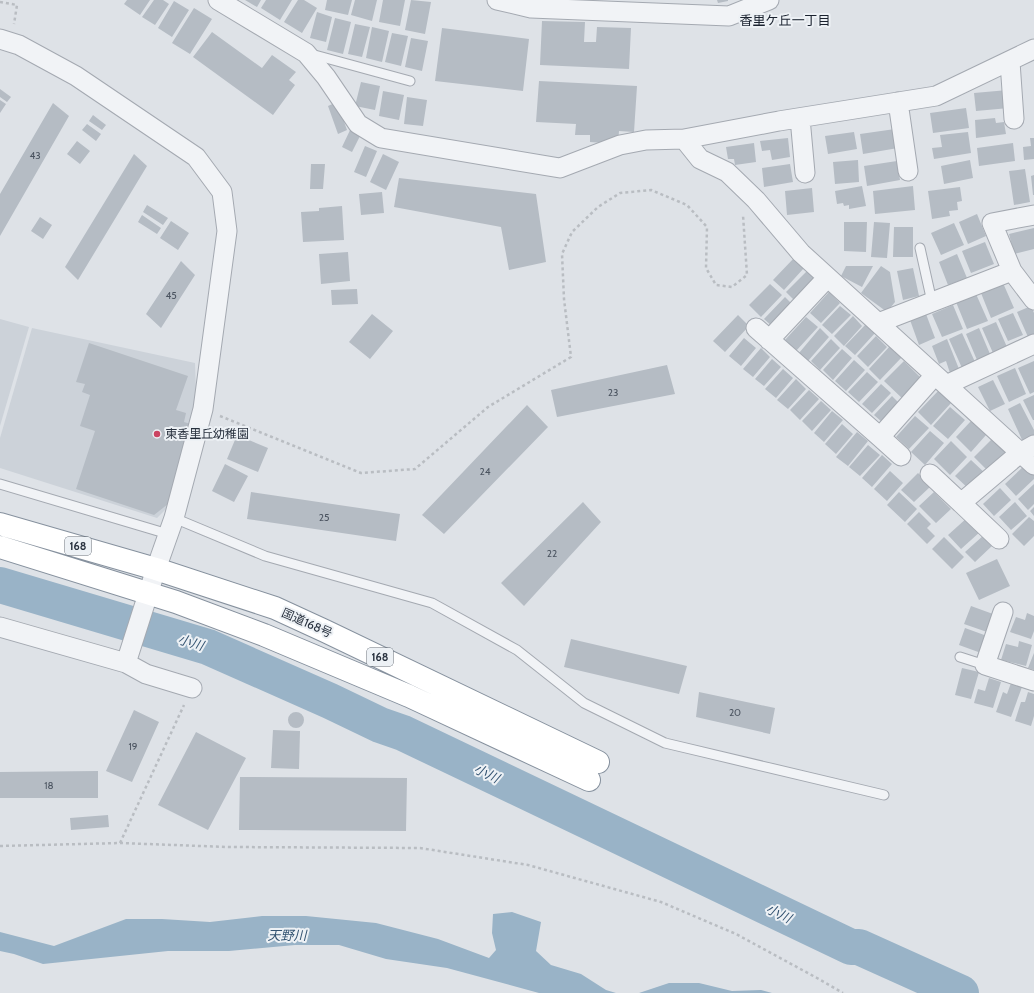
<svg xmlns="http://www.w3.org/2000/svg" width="1034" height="993" font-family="Cabin,'Noto Sans JP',sans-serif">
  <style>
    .built { fill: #ccd2d9 }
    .water { fill: #99b3c7 }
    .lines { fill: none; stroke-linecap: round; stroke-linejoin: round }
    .river { stroke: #99b3c7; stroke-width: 36 }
    .building { fill: #b5bcc4 }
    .lane-casing { stroke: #a4a9b1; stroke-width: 11 }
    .street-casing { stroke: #a4a9b1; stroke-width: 21 }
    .highway-casing { stroke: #86919e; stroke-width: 24 }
    .path { stroke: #b9bdc2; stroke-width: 2.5; stroke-dasharray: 3 3; stroke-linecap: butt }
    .lane { stroke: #f1f3f6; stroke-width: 9 }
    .street { stroke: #f1f3f6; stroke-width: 19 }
    .highway { stroke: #fff; stroke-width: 22 }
    .poi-dot { fill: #cb4462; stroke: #edf1f5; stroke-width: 1.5 }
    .labels { text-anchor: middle; stroke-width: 4; stroke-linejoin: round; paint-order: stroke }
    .number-label { font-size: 10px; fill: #4b5460 }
    .shield { fill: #edf1f5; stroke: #636b75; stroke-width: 1 }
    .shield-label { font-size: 11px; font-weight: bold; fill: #28313e }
    .poi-label { font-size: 12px; fill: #28313e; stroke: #edf1f5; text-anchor: start }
    .street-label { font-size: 12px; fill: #28313e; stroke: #edf1f5 }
    .neighbourhood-label { font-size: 13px; fill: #1a222f; stroke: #edf1f5 }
    .water-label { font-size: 13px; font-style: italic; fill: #335371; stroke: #edf1f5 }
  </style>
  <rect width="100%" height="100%" fill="#dee2e7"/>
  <!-- built -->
  <path class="built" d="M0,319L29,327L0,426Z
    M32,328L195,363L197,420L171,504L157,518L0,468V438Z"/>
  <!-- water -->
  <path class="water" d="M512,912L541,922L536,951L551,965L581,974L606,990L616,993H539L447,968L386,959L339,945H295L229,951H168L43,964L14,954L0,951V932L54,946L126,919H162L210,922L262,916H306L376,923L438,939L489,958L496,950L492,933L493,914Z
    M669,983H699L732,991L761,990L772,993H639Z"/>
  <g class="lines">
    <!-- river -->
    <path class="river" d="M0,585L208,647L330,701L380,725L403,733L851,947H859L961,993"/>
  </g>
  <!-- building -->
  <path class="building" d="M127,0H150L140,15L124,4Z
    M154,0H163L169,4L155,25L142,17Z
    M245,0H261L257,7Z
    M266,0H292L280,20L261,8Z
    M298,0H304L317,8L302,33L284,22Z
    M327,0H352L348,15L325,10Z
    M355,0H377L372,21L351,15Z
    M383,0H405L400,26L379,22Z
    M411,0L431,2L425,34L405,30Z
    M717,0H728V1L718,3Z
    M174,1L189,10L172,37L158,28Z
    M194,8L212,19L190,54L172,43Z
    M317,12L332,17L326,42L310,38Z
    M335,18L351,22L343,54L327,50Z
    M542,21L585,22L584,42H596L597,27L631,28L629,69L540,65Z
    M355,24L370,27L362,57L348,54Z
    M372,27L389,31L382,62L366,58Z
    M442,28L529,39L523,91L435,81Z
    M212,32L262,68L272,55L296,72L289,80L295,85L273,115L193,57Z
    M392,33L408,36L401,66L385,62Z
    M411,38L428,41L422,71L405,67Z
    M539,81L637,86L634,132L619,131L618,144L590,142V135H575L576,124L536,122Z
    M361,82L380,86L375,110L355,106Z
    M0,89L11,97L7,102L0,97Z
    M1008,90L1009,108L976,111L974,93Z
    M383,91L404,95L399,120L379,116Z
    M407,97L427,100L423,126L404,124Z
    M0,100L6,104L0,113Z
    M337,102L347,130L338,134L328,106Z
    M53,103L69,116L0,236V194Z
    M966,108L969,128L933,133L930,113Z
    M93,115L106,125L102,130L89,121Z
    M995,118L996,123L1004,122L1006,134L976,138L975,120Z
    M87,124L101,134L96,141L82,130Z
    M352,126L362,132L352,152L342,147Z
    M895,129L898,148L863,154L860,134Z
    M854,132L857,149L828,154L825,136Z
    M968,132L971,153L934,159L932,148L942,147L940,135Z
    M788,138L790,157L772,160L770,150L762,151L760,141Z
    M1030,138H1034V159L1024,160L1023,147L1031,146Z
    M77,141L90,151L80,164L67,154Z
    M754,143L756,162L735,165L734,159H728L726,147Z
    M1013,143L1015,161L979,166L977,148Z
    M365,146L377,151L366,177L354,172Z
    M134,154L147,166L78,280L65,267Z
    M383,154L399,162L386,190L370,182Z
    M858,160L859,182L835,184L833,162Z
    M970,160L973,178L944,184L941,166Z
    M897,161L900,180L867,186L864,166Z
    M311,164H325L323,189H310Z
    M790,164L793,182L764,187L762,168Z
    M1025,169L1030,202L1014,205L1009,171Z
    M1034,175V195H1033L1031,176Z
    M399,178L536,194L546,262L509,270L501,227L394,207Z
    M862,186L866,206L849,209V205L844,206L843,203L837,204L835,191Z
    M913,186L915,210L875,214L873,191Z
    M960,187L962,201L957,202L958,210L949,211L950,216L932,219L928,191Z
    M812,188L814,212L787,215L785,191Z
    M382,192L384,213L361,215L359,194Z
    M147,205L168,218L163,225L143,212Z
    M342,206L344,240L303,242L301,212L319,211V208Z
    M977,214L986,236L968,244L959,222Z
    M142,215L161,228L157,234L138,222Z
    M40,217L52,225L43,239L31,231Z
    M171,221L189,233L178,250L160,238Z
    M844,222H867L866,252L844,251Z
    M874,222L890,223L887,258L871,257Z
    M954,223L964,245L941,255L931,233Z
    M894,227H913V257H893Z
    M1034,228V249L1014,254L1009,234Z
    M985,242L994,264L971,273L962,251Z
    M348,252L350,281L321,284L319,254Z
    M957,254L967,278L948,285L939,262Z
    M794,258L804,268L784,290L773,280Z
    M181,261L195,275L161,328L146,314Z
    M846,266H873L862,287L841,276Z
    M881,266L890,272L895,302L887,312L861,293Z
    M913,268L919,296L903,300L897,271Z
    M807,271L817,281L796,302L786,292Z
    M1003,283L1014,308L991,318L981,293Z
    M770,284L782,295L761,317L749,305Z
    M357,289L358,304L332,305L331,290Z
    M829,292L840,303L821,323L810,313Z
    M976,294L988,321L967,329L956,302Z
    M785,297L794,306L774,328L764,319Z
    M953,305L963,329L942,337L932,314Z
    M840,306L851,315L832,334L822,325Z
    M1031,306L1034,313V334L1028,337L1017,312Z
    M1013,313L1023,335L1008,341L998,319Z
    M372,314L393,331L370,359L349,342Z
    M926,314L935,338L919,345L910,320Z
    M738,315L749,326L725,352L713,341Z
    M853,316L862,326L844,346L834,336Z
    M806,317L818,327L796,351L785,340Z
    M996,322L1007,347L993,353L982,328Z
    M866,324L875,333L855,355L845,346Z
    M820,328L829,337L808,361L799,353Z
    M979,328L990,354L977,360L966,334Z
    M962,333L975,362L962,368L949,339Z
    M876,336L887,347L868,367L857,356Z
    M744,338L756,348L741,366L729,356Z
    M831,339L840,348L820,370L811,361Z
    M947,339L959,369L950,373L946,361L939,364L932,346Z
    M89,343L188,376L176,410L186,413L184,422L194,425L168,504L154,515L76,489L95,431L80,426L90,395L82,392L85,384L76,382Z
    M890,346L902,357L880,380L869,369Z
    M761,348L770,357L753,377L743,369Z
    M842,349L852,358L833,380L823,370Z
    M772,359L781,367L764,386L755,379Z
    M854,360L865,370L846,391L835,381Z
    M904,361L923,380L904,400L884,381Z
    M1034,361V392L1030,394L1018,368Z
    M667,365L675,394L557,417L551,390Z
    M1015,368L1026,394L1009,402L997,376Z
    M783,369L793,378L776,398L765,389Z
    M867,372L878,382L859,402L848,392Z
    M796,379L806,389L788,409L777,400Z
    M993,380L1005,404L990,411L978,387Z
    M881,384L891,393L872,413L862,404Z
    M809,390L819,399L800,420L790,410Z
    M939,390L952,402L931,425L918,412Z
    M1034,395V420H1033L1023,400Z
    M892,396L901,405L883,423L874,415Z
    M821,401L831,410L812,431L802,421Z
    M1020,403L1034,430V436L1023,442L1008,409Z
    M527,405L548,427L444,534L422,515Z
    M950,407L965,420L948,439L933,426Z
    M832,411L843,420L824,442L814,433Z
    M915,416L929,428L909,449L896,437Z
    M971,421L986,435L971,452L956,437Z
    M842,424L853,434L836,454L825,444Z
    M930,431L944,443L925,465L911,452Z
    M857,432L868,441L848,466L836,457Z
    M237,435L268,448L258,472L227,459Z
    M992,439L1007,454L989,472L974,457Z
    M951,441L967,457L950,475L934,459Z
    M868,445L880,455L860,476L849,467Z
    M882,455L892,464L872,487L862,478Z
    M971,460L986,474L970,490L955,476Z
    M225,464L248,476L234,502L212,491Z
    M1025,465L1034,475V479L1016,496L1005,484Z
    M890,471L903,483L887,501L874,489Z
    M918,473L931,486L914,502L901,490Z
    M1034,484V504L1028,510L1018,499Z
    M1000,488L1011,500L994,516L983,504Z
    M251,492L400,514L396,541L247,519Z
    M899,492L917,509L905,522L887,505Z
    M934,492L951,509L936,523L919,506Z
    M583,502L601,522L524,606L501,583Z
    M1015,502L1027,516L1011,530L999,517Z
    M1034,507V516L1030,511Z
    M919,512L931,524L927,528L935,536L927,544L907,524Z
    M968,517L981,531L961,549L948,535Z
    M1029,517L1034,521V536L1024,546L1012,534Z
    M984,535L993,545L975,562L965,552Z
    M944,537L964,557L952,569L932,549Z
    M997,559L1010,586L979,600L966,573Z
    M971,606L993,614L987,632L964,624Z
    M1027,613L1034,616V631L1031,639L1010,632L1016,617L1025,620Z
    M965,628L987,636L981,653L959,645Z
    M571,639L687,666L679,694L564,667Z
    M1019,641L1032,645L1026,666L1001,660L1006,644L1018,647Z
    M1034,653V670L1028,668Z
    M962,668L979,672L971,699L955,695Z
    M989,678L1001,682L993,708L974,703L978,689L985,691Z
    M1011,683L1022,687L1011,717L996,712L1003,692L1007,694Z
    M699,692L775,708L770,734L696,717Z
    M1028,692L1034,694V716L1031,726L1015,721L1021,702H1025Z
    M134,710L159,722L132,782L106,771Z
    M288 720a8 8 0 1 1 16 0a8 8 0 1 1-16 0Z
    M273,730L300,731L299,769L271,768Z
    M196,732L246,758L208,830L158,805Z
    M98,771V798H0V772Z
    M240,777L407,778L406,831L239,830Z
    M108,815L109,827L71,830L70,818Z"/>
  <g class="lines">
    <defs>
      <path id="lane" d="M311,54L410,81
        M920,248L932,302
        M0,484L168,534
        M174,518L265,556L432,603L517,650L584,703L665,743L884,795
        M960,657L985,665"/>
      <path id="street" d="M218,0L306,53L326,77L358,124L381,138L560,168L620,145L646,140L684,139L779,121L936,96L1034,49
        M497,0L531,8L729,16L769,0
        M0,39L19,45L76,76L196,157L222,192L227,231L203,409L174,518L156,569L126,663
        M1010,62L1014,119
        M898,102L908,171
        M800,118L805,173
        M684,139L700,159L727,172L756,200L801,253L1034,465
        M1034,215L992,223L1012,271L1034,300
        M878,323L1012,271
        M756,328L880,437L901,456
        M769,340L827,278
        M946,385L1034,344
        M880,437L935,375
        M930,474L961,503
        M999,539L961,503L1020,453L1034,445
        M1003,612L985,665L1034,681
        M0,627L126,663L146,674L192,688"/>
      <path id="highway" d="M0,524L156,569L275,608L325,631L598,762
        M0,547L176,602L264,635L409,696L589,780"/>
    </defs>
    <!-- lane casing -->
    <use href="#lane" class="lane-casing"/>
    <!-- street casing -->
    <use href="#street" class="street-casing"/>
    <!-- highway casing -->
    <use href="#highway" class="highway-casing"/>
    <!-- path -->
    <path class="path" d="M0,2L17,5L14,24
      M220,416L361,473L415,469L488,407L571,357L564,299L562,254L572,232L598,207L620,193L651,190L687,205L707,227L706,268L716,285L732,287L747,275L743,215
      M120,843L184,705
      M0,846L120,843L228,847L420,848L528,865L661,902L736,934L817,978L843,993"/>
    <!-- lane -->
    <use href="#lane" class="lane"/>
    <!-- street -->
    <use href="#street" class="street"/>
    <!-- highway -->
    <use href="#highway" class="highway"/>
  </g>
  <!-- markers -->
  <circle class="poi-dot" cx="157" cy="434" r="4"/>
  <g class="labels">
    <!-- number labels -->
    <g class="number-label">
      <text x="35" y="159">43</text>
      <text x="171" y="299">45</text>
      <text x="613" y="396">23</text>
      <text x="485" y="475">24</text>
      <text x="324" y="521">25</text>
      <text x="552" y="557">22</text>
      <text x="735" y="716">20</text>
      <text x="133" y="750">19</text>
      <text x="49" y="789">18</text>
    </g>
    <!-- shield labels -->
    <g class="shield">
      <rect x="65" y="537" width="26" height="18" rx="3"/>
      <rect x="367" y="648" width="26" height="18" rx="3"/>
    </g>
    <g class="shield-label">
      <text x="78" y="550">168</text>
      <text x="380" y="661">168</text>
    </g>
    <!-- poi labels -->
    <g class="poi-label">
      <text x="165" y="438">東香里丘幼稚園</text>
    </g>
    <!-- street labels -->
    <g class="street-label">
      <text transform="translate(307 623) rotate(24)" y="4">国道168号</text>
    </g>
    <!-- neighbourhood labels -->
    <g class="neighbourhood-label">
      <text x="785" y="25">香里ケ丘一丁目</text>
    </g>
    <!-- water labels -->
    <g class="water-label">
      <text transform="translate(191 642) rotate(17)" y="5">小川</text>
      <text transform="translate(487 773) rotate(26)" y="5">小川</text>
      <text transform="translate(779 913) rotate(26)" y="5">小川</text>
      <text x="287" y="940">天野川</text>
    </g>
  </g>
</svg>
